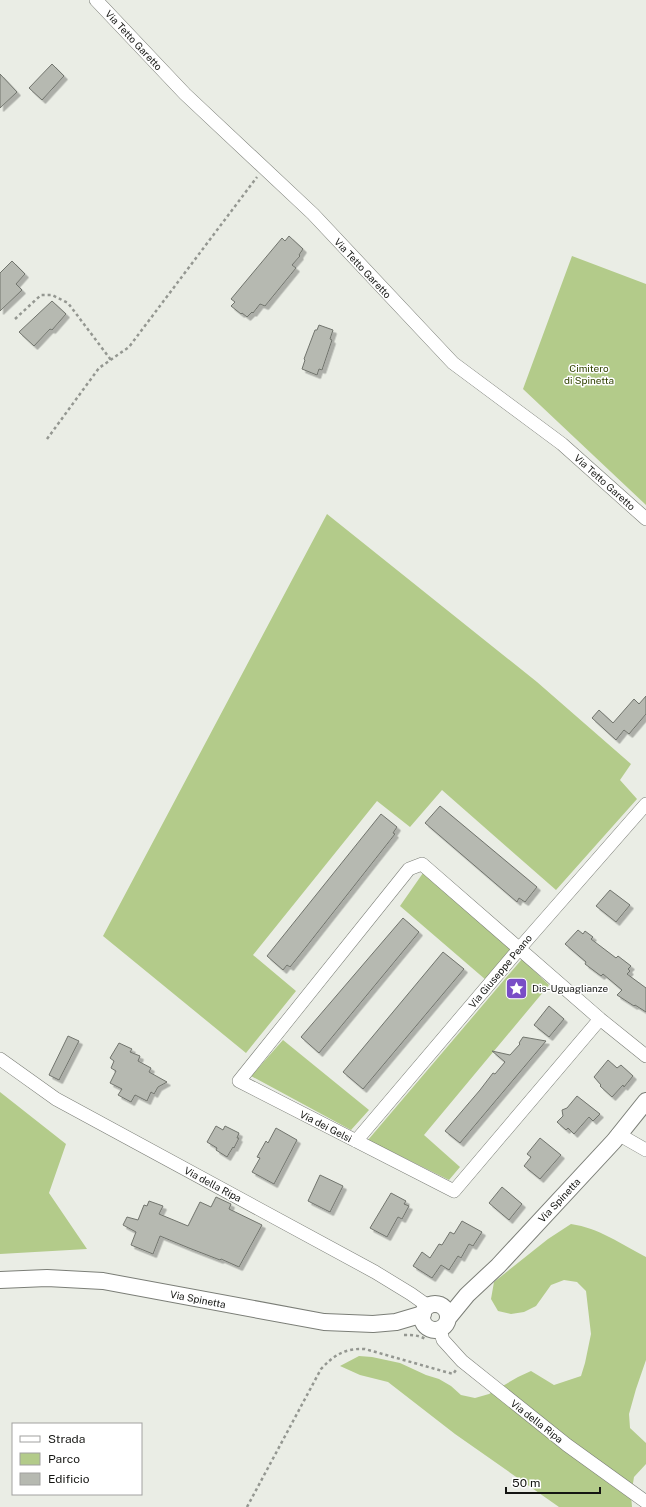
<svg xmlns="http://www.w3.org/2000/svg" width="646" height="1507" font-family="'Public Sans',sans-serif">
  <style>
    .green { fill: #b3cb8a }
    .building { fill: #b6b9b1; stroke: #71746d; filter: url(#shadow) }
    .lines { fill: none; stroke-linecap: round; stroke-linejoin: round }
    .minor-casing { stroke: #7b7e77; stroke-width: 14 }
    .major-casing { stroke: #7b7e77; stroke-width: 18 }
    .path { stroke: #949791; stroke-width: 2.5; stroke-dasharray: 3 3; stroke-linecap: butt }
    .minor { stroke: #fff; stroke-width: 13 }
    .major { stroke: #fff; stroke-width: 16 }
    .labels { text-anchor: middle; stroke-width: 3; stroke-linejoin: round; paint-order: stroke }
    .street-label { font-size: 10px; fill: #141512; stroke: #fff }
    .park-label { font-size: 10px; fill: #304200; stroke: #fff }
    .poi-label { font-size: 10px; fill: #141512; stroke: #fff; text-anchor: start }
  </style>
  <defs>
    <filter id="shadow"><feDropShadow dx="3.5" dy="3.5" stdDeviation="0" flood-color="#0004"/></filter>
  </defs>
  <rect width="100%" height="100%" fill="#eaede5"/>
  <!-- green -->
  <path class="green" d="M572,256L646,284V505L523,389Z
    M327,514L537,682L631,764L620,780L637,799L556,890L442,790L410,827L377,801L253,955L296,991L246,1053L103,936Z
    M423,873L513,950L486,980L400,906Z
    M522,959L549,985L424,1135L460,1167L449,1180L368,1140Z
    M283,1040L369,1110L351,1130L251,1076Z
    M0,1092L66,1144L49,1193L87,1249L0,1254Z
    M571,1224C599,1228 621,1244 646,1257V1360L636,1389L629,1414L630,1428L646,1443V1464L634,1477L631,1495L632,1507H559L455,1434L388,1382L360,1375L340,1366L359,1356L372,1357L400,1363L426,1375L439,1379L451,1386L461,1395L475,1398L489,1394L518,1377L531,1371L554,1385L581,1376L585,1363L591,1334L586,1291L577,1282L564,1280L551,1285L536,1306L524,1312L511,1314L498,1311L491,1299L494,1282L548,1239Z"/>
  <!-- building -->
  <path class="building" d="M52,64L64,76L42,100L29,88Z
    M0,74L17,92L0,108Z
    M289,236L303,249L299,255L300,256L292,265L296,268L265,306L260,304L253,313L252,312L247,317L242,313L241,314L231,306L235,302L231,299L282,238L285,241Z
    M12,261L25,274L16,284L22,290L0,311V273Z
    M52,301L66,314L52,330L50,329L34,346L19,332Z
    M319,325L333,330L330,339L332,340L322,370L319,369L317,375L302,369L305,360L304,359L315,330H317Z
    M646,696V714L629,734L624,730L616,740L592,718L599,710L613,723L634,699L639,704Z
    M440,806L537,887L525,902L519,898L517,902L425,823Z
    M381,814L397,827L393,833L395,834L306,947L290,967L287,965L283,970L267,956Z
    M610,890L630,905L616,922L596,906Z
    M403,918L419,932L319,1053L301,1037Z
    M578,930L583,934L585,931L593,937L591,939L616,958L618,956L631,966L628,969L630,971L627,974L646,988V1012L635,1005L634,1006L617,995L622,990L603,974L601,976L585,964L586,962L565,944Z
    M443,952L464,969L363,1089L343,1072Z
    M549,1006L564,1019L549,1037L534,1025Z
    M68,1036L79,1041L59,1080L49,1075Z
    M523,1037L546,1041L460,1143L445,1131L480,1090L493,1073L495,1074L505,1062L492,1051L510,1055L520,1044L519,1043Z
    M119,1043L132,1049L130,1052L140,1056L138,1061L151,1068L149,1072L167,1082L158,1087L154,1094L151,1092L147,1101L135,1095L131,1102L118,1095L122,1089L110,1083L116,1071L111,1068L114,1061L110,1058Z
    M608,1060L617,1068L621,1065L633,1076L624,1087L623,1085L612,1097L600,1086L601,1085L594,1077Z
    M577,1096L600,1114L593,1121L589,1117L574,1134L568,1128L566,1130L557,1122L563,1116L562,1110L567,1108Z
    M216,1126L223,1130L225,1126L239,1133L237,1138H239L234,1148L233,1147L227,1157L216,1150L217,1148L207,1142Z
    M276,1128L297,1140L274,1184L252,1172L260,1158L257,1157L266,1141L268,1143Z
    M540,1138L561,1155L540,1179L524,1166L531,1157L527,1154Z
    M320,1175L343,1186L330,1212L308,1201Z
    M502,1187L522,1204L509,1220L489,1203Z
    M391,1193L406,1201L404,1204L409,1206L402,1219L398,1217L387,1237L370,1228Z
    M216,1197L231,1204L229,1209L262,1225L239,1267L221,1259L220,1260L189,1248L160,1236L153,1254L131,1245L136,1232L123,1225L127,1217L138,1220L144,1205L147,1206L149,1201L163,1206L159,1214L188,1226L200,1202L211,1207Z
    M462,1221L482,1232L473,1246L469,1244L461,1258L458,1256L449,1270L441,1265L432,1278L413,1266L422,1252L430,1258L439,1244L442,1245L450,1232L454,1234Z"/>
  <g class="lines">
    <defs>
      <path id="minor" d="M96,0L185,94L313,214L453,363L562,444L646,519
        M600,1019L454,1191L239,1081L409,869L422,864L600,1019L646,1056
        M0,1059L56,1099L375,1272L411,1294L428,1306
        M618,1134L646,1150
        M356,1141L519,949L646,804
        M440,1330L443,1340L462,1361L567,1445L646,1502"/>
      <path id="major" d="M0,1280L47,1278L103,1281L324,1322L373,1324L396,1322L423,1314
        M422 1317a13 13 0 1 1 26 0a13 13 0 1 1-26 0Z
        M449,1317L467,1295L498,1266L614,1141L646,1101"/>
    </defs>
    <!-- minor casing -->
    <use href="#minor" class="minor-casing"/>
    <!-- major casing -->
    <use href="#major" class="major-casing"/>
    <!-- path -->
    <path class="path" d="M15,319L41,295H52L68,303L111,360
      M47,439L99,368L129,347L257,177
      M404,1335C413,1335 419,1335 427,1340
      M247,1507L321,1369C334,1355 345,1348 365,1349L453,1374L456,1370"/>
    <!-- minor -->
    <use href="#minor" class="minor"/>
    <!-- major -->
    <use href="#major" class="major"/>
  </g>
  <!-- icons -->
  <defs>
    <symbol id="sight-square" viewBox="-11 -11 22 22"><rect x="-9" y="-9" width="18" height="18" rx="4" fill="#794dc6" stroke="#fff"/><path d="M0-6L1.8-2.2L6-1.7L2.9 1.2L3.7 5.4L0 3.3L-3.7 5.4L-2.9 1.2L-6-1.7L-1.8-2.2Z" fill="#fff"/></symbol>
  </defs>
  <g fill-rule="evenodd">
    <use href="#sight-square" x="504" y="976" width="25" height="25"/>
  </g>
  <g class="labels">
    <!-- street labels -->
    <g class="street-label">
      <text transform="translate(134 40) rotate(47)" y="4">Via Tetto Garetto</text>
      <text transform="translate(363 268) rotate(47)" y="4">Via Tetto Garetto</text>
      <text transform="translate(605 482) rotate(42)" y="4">Via Tetto Garetto</text>
      <text transform="translate(500 971) rotate(-50)" y="4">Via Giuseppe Peano</text>
      <text transform="translate(326 1126) rotate(27)" y="4">Via dei Gelsi</text>
      <text transform="translate(213 1184) rotate(28)" y="4">Via della Ripa</text>
      <text transform="translate(559 1200) rotate(-47)" y="4">Via Spinetta</text>
      <text transform="translate(198 1299) rotate(11)" y="4">Via Spinetta</text>
      <text transform="translate(537 1421) rotate(38)" y="4">Via della Ripa</text>
    </g>
    <!-- park labels -->
    <g class="park-label">
      <text x="589" y="372">Cimitero<tspan x="589" dy="12">di Spinetta</tspan></text>
    </g>
    <!-- poi labels -->
    <g class="poi-label">
      <text x="532" y="992">Dis-Uguaglianze</text>
    </g>
  </g>
  <!-- legend -->
  <rect x="12" y="1423" width="130" height="72" fill="#ffffff" stroke="#a1a1a0"/>
  <rect x="20" y="1436" width="20" height="6" fill="#ffffff" stroke="#a1a1a0"/>
  <text x="48" y="1443" font-size="12" fill="#141512">Strada</text>
  <rect x="20" y="1453" width="20" height="12" fill="#b3cb8a" stroke="#a1a1a0"/>
  <text x="48" y="1463" font-size="12" fill="#141512">Parco</text>
  <rect x="20" y="1473" width="20" height="12" fill="#b6b9b1" stroke="#a1a1a0"/>
  <text x="48" y="1483" font-size="12" fill="#141512">Edificio</text>
  <!-- scale -->
  <path d="M506 1487v6h94v-6" fill="none" stroke="#141512" stroke-width="2"/>
  <text x="512" y="1487" font-size="12" fill="#141512" stroke="#ffffff" stroke-width="3" paint-order="stroke">50 m</text>
</svg>
